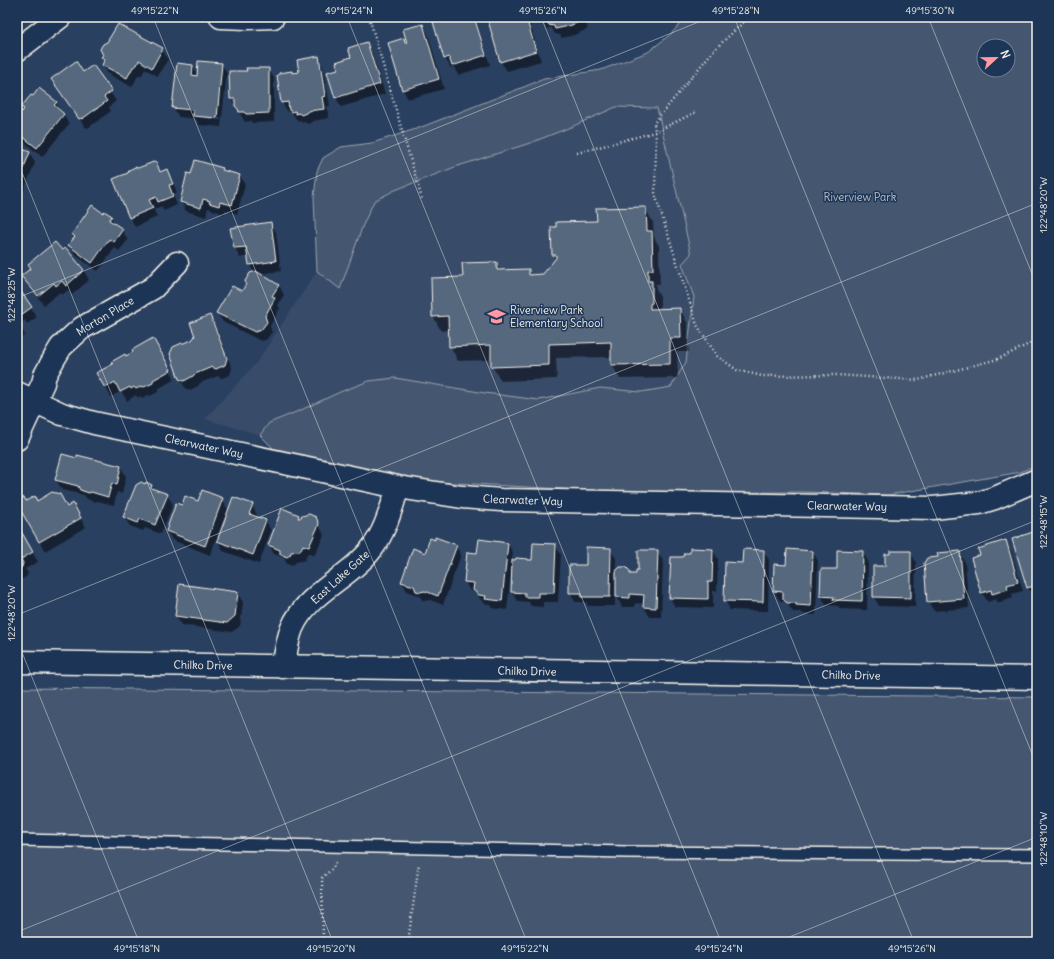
<svg xmlns="http://www.w3.org/2000/svg" width="1054" height="959" font-family="Delius,sans-serif">
  <style>
    .built { fill: #374c69 }
    .green { fill: #445771; stroke: #9ca4ac; fill-rule: evenodd }
    .shadow { fill: #0007; fill-rule: evenodd }
    .building { fill: #56677d; stroke: #f4f1e8 }
    .lines { fill: none; stroke-linecap: round; stroke-linejoin: round }
    .lane-casing { stroke: #f4f1e8; stroke-width: 14 }
    .street-casing { stroke: #f4f1e8; stroke-width: 25 }
    .secondary-casing { stroke: #f4f1e8; stroke-width: 25 }
    .path { stroke: #f4f1e8; stroke-width: 2.5; stroke-dasharray: 1 3; stroke-linecap: butt }
    .lane { stroke: #1d3557; stroke-width: 11 }
    .street { stroke: #1d3557; stroke-width: 22 }
    .secondary { stroke: #1d3557; stroke-width: 22 }
    .ticks { fill: none; stroke: #f4f1e8; stroke-width: 1; stroke-opacity: 0.45 }
    .labels { text-anchor: middle; stroke-width: 3; stroke-linejoin: round; paint-order: stroke }
    .park-label { font-size: 11px; fill: #bfc3c4; stroke: #1d3557 }
    .poi-label { font-size: 11px; fill: #f4f1e8; stroke: #1d3557; text-anchor: start }
    .street-label { font-size: 11px; fill: #f4f1e8; stroke: #1d3557 }
    .neatline { fill: none; stroke: #f4f1e8; stroke-width: 1.5 }
    .ticks-label { font-size: 10px; text-anchor: middle; fill: #f4f1e8 }
  </style>
  <rect width="100%" height="100%" fill="#2a4060"/>
  <filter id="ink" filterUnits="userSpaceOnUse"><feTurbulence type="fractalNoise" baseFrequency=".025" numOctaves="2"/><feDisplacementMap in="SourceGraphic" scale="8" xChannelSelector="R" yChannelSelector="G"/><feConvolveMatrix kernelMatrix="1 2 1 2 8 2 1 2 1" color-interpolation-filters="sRGB"/></filter>
  <g filter="url(#ink)">
    <!-- built -->
    <path class="built" d="M648,52L657,108L691,254L805,492L401,480L341,464L274,449L260,435L205,419L257,362L317,271L314,197L317,171L323,158L341,147L372,143L420,128L544,79L601,70Z"/>
    <!-- green -->
    <path class="green" d="M686,17H1037V464L1021,472L888,495L804,492L636,493L401,480L341,464L274,449L260,435L269,423L301,410L340,392L369,381L395,378L485,393L539,400L600,388L641,392L671,387L686,362L694,297L682,264L691,254L657,108L616,107L571,127L530,143L455,167L395,190L374,201L363,225L340,289L317,271L314,197L317,171L323,158L341,147L372,143L419,128L544,79L601,70L648,52L671,34ZM984,46H1008V70H984Z
      M17,688L1037,697V942H17Z"/>
    <!-- shadow -->
    <path class="shadow" d="M452,17H475L490,65L458,75L454,67L451,68L445,58L447,18L450,22L454,21Z
      M488,17H531L533,24L530,25L541,61L507,71L501,62Z
      M540,17H583L588,29L574,35L562,38L560,35L555,34L551,27L547,29Z
      M609,17H616L611,20Z
      M423,25L428,34L444,89L408,99L403,90V40L406,44H408Z
      M366,43L372,53L385,94L341,107L336,98L328,73L340,69Z
      M162,49L168,59L158,76L145,69L142,75L138,76L132,87L108,74L103,64L105,61L103,57L104,55Z
      M318,57L323,67L330,106H327L329,118L313,121L311,123L307,124L305,122L302,123L301,120L299,121L296,119L291,111L288,112L282,103L292,72L293,74L300,73Z
      M221,64L227,73L221,127L199,125L196,119L179,117L173,108L192,66L198,76ZM196,115L222,118L221,120L196,117Z
      M93,66L116,101L109,107L111,111L88,128L87,127L86,128L52,79L83,73Z
      M268,69L274,78V122L252,123L251,121L245,122L231,99L248,72Z
      M56,103L69,124L42,157L17,136V109L23,113L24,111L22,107Z
      M17,148L30,153L35,163L20,199L17,198Z
      M155,162L161,172L166,170L172,179L177,193L173,195L177,205L164,211L161,206L154,210L157,217L135,227L130,217Z
      M222,169L224,172L240,176L245,185L237,214L225,210L224,214L208,208L206,217L186,211L181,202L192,175Z
      M645,208L653,222L654,237L659,246L660,284H656V289L660,296V310L680,309L688,324L689,352H677L678,378L620,379L612,365V357L556,358L557,379L501,381L492,366V360L458,361L450,346L449,330L441,331L433,316L464,278L496,263L501,271L528,270L531,276L543,275L556,260L553,255L598,222Z
      M105,212L111,217L117,226L122,230L128,240L119,251L115,248L98,271L75,255L70,245L75,238L73,234Z
      M270,223L276,232L281,271L258,274L279,285L284,295L278,305L280,308L270,326L272,332L266,340L261,341L223,322L217,313L242,293L254,273L250,265L248,256L240,258L235,248L232,229Z
      M65,249L84,271L89,280L72,295L68,290L62,295L60,292L44,305L28,285L23,276Z
      M17,288L37,317L27,324L25,320L19,325L25,335L17,341Z
      M209,316L215,325L232,368L230,375L222,378L218,376L200,383L198,386L190,390L186,389L180,379L192,341Z
      M153,339L175,379L158,389V392L150,396L148,395L142,398L140,396L138,398L136,395L127,401L121,391L111,397L98,374Z
      M77,459L121,467L126,476L122,494L117,492L114,505L97,501L94,502L87,499L84,495L62,490L56,480Z
      M152,486L154,490L167,495L173,504L161,534L145,528L143,531L130,526L124,517Z
      M222,499L228,510L210,555L172,540L167,531L182,506Z
      M37,502L67,508L72,505L86,527L45,551L17,503Z
      M252,505L257,515L256,518L266,521L271,531L259,564L223,551L218,541Z
      M299,516L301,520L315,517L324,535L314,556L308,553L305,560L296,562L292,566L287,564L284,558L274,554L269,545Z
      M17,526L38,562L25,569L28,573L27,576L23,579L19,578L17,575Z
      M1037,535V596L1034,597L1028,588L1013,540Z
      M1005,542L1011,551L1023,591L1012,594L1013,598L998,603L996,599L988,602L982,593V556Z
      M508,544L513,553L512,561L528,560L529,561L533,562L555,545L561,555L558,602H543V607L531,606L529,602L517,601L512,592L513,575L511,574L507,610L492,608L490,605L486,604L480,599L476,591H470L465,582L478,554Z
      M456,546L461,555L443,605L430,600L426,601L422,600L420,596L407,591L402,582Z
      M610,549L616,558L615,606H588L586,602H575L570,592L586,566Z
      M713,550L718,559L717,591H713V608L675,607L670,598L684,558Z
      M657,551L663,561L661,617H650L644,607V604L635,603V607H622L617,597V572L629,571L631,575H637L639,571Z
      M764,551L769,560L768,611L730,610L725,600L743,564Z
      M813,552L818,561L816,615L803,614L801,612H793L785,601H780L774,591Z
      M863,552L868,561L867,610L840,609L838,606L826,605L821,596L838,570Z
      M910,552L916,562L915,607L879,606L874,597V567H886Z
      M959,552L965,562L969,608L934,611L928,602L939,558Z
      M237,593L243,602L240,626L232,632L181,625L176,616Z"/>
    <!-- building -->
    <path class="building" d="M448,17L449,22L452,21L451,17H474L486,55L452,66L449,57L444,59L433,22Z
      M487,17H526L536,51L500,62Z
      M539,17H582L584,20L569,26L555,29L554,26L549,25L546,18L540,20Z
      M118,24L163,48L152,68L139,60L137,65L133,67L127,78L102,65L105,59L101,57L103,55L100,49L103,44L107,42Z
      M423,24L439,79L402,90L388,43L404,38L405,43H407L403,29Z
      M367,42L380,84L335,98L327,72L338,69L336,62L351,57L348,48Z
      M319,56L325,96L322,97L324,109L308,111L306,113L301,115L299,113L296,114L295,111L292,112L289,110L288,102L281,103L277,75H279V73L292,71V73L299,72L297,60Z
      M76,61L83,72L93,65L112,91L104,97L107,101L82,119L81,118L79,119L51,79Z
      M198,61L222,63L217,118L193,116V110L172,108L177,63L193,65L192,75L197,76Z
      M246,68H269V113L246,114L244,112H239L238,109L235,106V99H230L229,71H247Z
      M39,88L57,102L54,105L64,114L37,148L17,132V107L22,112L24,109L21,107L31,95L33,96Z
      M17,147L30,152L17,185Z
      M195,160L223,168L222,170L240,175L232,205L220,202L219,206L209,203L210,201L203,199L201,208L180,202L187,173L191,174Z
      M156,161L160,172L167,169L173,184L169,185L173,196L158,202L156,197L149,200L153,208L129,218L113,179L128,173L129,170L135,167L138,168Z
      M92,205L103,213L104,211L112,216L109,220L123,229L114,242L109,239L92,263L68,245L75,237L72,234Z
      M646,207L647,231H652L653,270H648V281H652V303L650,304V309L680,308L681,338H670V364L611,365V342L549,344V365L491,367V345L449,347L448,316L432,317L431,278L463,277L462,263L497,262V270L529,269V275L543,274L556,258V255H552L551,227H556V222L597,221L596,208Z
      M271,222L276,261L249,265L246,247L234,248L230,228Z
      M55,242L62,250L66,248L84,270L66,286L62,281L56,286L54,283L38,296L21,276L31,268L28,264Z
      M256,271L279,285L272,296L275,298L265,316L267,322L261,330L255,332L216,313L232,286L242,291L246,284L245,281L250,273Z
      M17,286L32,307L21,315L19,312L17,313Z
      M210,315L227,358L225,365L216,369L212,367L195,374L193,376L184,381L179,379L170,354L173,347L182,343H184L192,340L195,336L190,323Z
      M153,338L171,370L153,380V383L144,387L142,386L136,389L134,387L131,389L130,387L120,392L115,382L105,388L96,373L113,364L111,362L125,354L126,356L133,352L132,350Z
      M62,454L77,458V455L121,466L117,485L112,483L108,497L91,492L89,493L80,490L78,486L55,480Z
      M141,482L145,484L146,482L152,485L151,488L168,494L155,525L140,519L138,523L123,517L136,485Z
      M202,490L223,498L205,546L166,531L176,503L182,505L185,496L198,501Z
      M52,492L60,494L67,507L73,503L81,518L39,542L17,504V502L24,497L26,501L35,496L37,501Z
      M233,497L253,504L249,514L266,520L253,555L217,541Z
      M282,508L299,515L298,518H300L302,516L309,514L316,517L319,524L309,547L303,545L300,551L291,552L290,555L287,557L280,554V550L268,545Z
      M17,524L33,552L21,559L23,563L22,567L17,570Z
      M1033,532L1034,535L1037,534V585L1027,588L1012,539Z
      M435,537L457,545L438,596L425,591L420,592L416,591L414,586L401,582L413,548L425,553L430,538L435,540Z
      M479,539L508,543L502,601L485,599L486,596L479,595L473,590L474,583L464,582L467,552L477,553Z
      M1006,540L1018,582L1007,585L1008,589L992,594L991,590L981,593L971,558L980,555L978,549Z
      M533,543L556,544L554,593H538V597H525V593L511,592L512,560H515L516,558L528,559V560H532Z
      M586,547L611,548L610,597H581L582,593H569V565H586Z
      M690,548L713,549L712,582H708V599L669,598L671,557H683L684,553H690Z
      M743,549L764,550L763,602L724,601L725,562L742,563Z
      M787,549L813,551L811,606L796,605V603H787L783,599V592L773,591L774,564L786,565Z
      M638,550H658L656,608L643,607L644,595L630,594V598L616,597V571L620,567H626L630,571V574H636V570H638Z
      M837,550L863,551L862,601L833,600L834,597L820,596L821,569H837Z
      M890,551H911V598L873,597V566H885V554H890Z
      M960,551L964,599L927,602L924,563L927,558L938,557L937,553Z
      M179,584L238,592L235,616L227,623L175,616Z"/>
    <g class="lines">
      <defs>
        <path id="lane" d="M17,840L628,852L1037,855"/>
        <path id="street" d="M221,17L247,18L273,17
          M17,50L60,17
          M17,393L62,414L94,423L398,487L462,497L501,500L933,508L979,503L995,498L1037,480
          M17,439L43,383L45,375L55,357L61,347L73,336L82,328L153,288L177,263
          M283,667C286,654 287,640 292,628C307,593 347,579 370,551C385,533 391,509 398,487"/>
        <path id="secondary" d="M17,662L1037,678"/>
      </defs>
      <!-- lane casing -->
      <use href="#lane" class="lane-casing"/>
      <!-- street casing -->
      <use href="#street" class="street-casing"/>
      <!-- secondary casing -->
      <use href="#secondary" class="secondary-casing"/>
      <!-- path -->
      <path class="path" d="M369,17L422,199
        M749,17L713,51L654,123L656,139L655,194L697,325L717,356L737,370L762,376L835,375L918,380L998,359L1037,340
        M577,153L655,132L696,112
        M323,942L322,878L333,868L336,862
        M408,942L419,863"/>
      <!-- lane -->
      <use href="#lane" class="lane"/>
      <!-- street -->
      <use href="#street" class="street"/>
      <!-- secondary -->
      <use href="#secondary" class="secondary"/>
    </g>
  </g>
  <!-- ticks -->
  <path class="ticks" d="M153,17L527,942M347,17L721,942M541,17L914,942M734,17L1037,766M928,17L1037,286M17,160L333,942M17,298L711,17M17,615L1037,203M17,640L139,942M17,932L1037,520M777,942L1037,837"/>
  <!-- icons -->
  <defs>
    <symbol id="school-bare" viewBox="-9 -9 18 18"><path d="M0-5L7-2L0 1L-7-2ZM-4 1L0 2.5L4 1V4Q0 6-4 4Z" fill="#ff9aa2" stroke="#1d3557" stroke-width="2.5" paint-order="stroke"/></symbol>
  </defs>
  <g fill-rule="evenodd">
    <use href="#school-bare" x="484" y="304" width="25" height="25"/>
  </g>
  <g class="labels">
    <!-- park labels -->
    <g class="park-label">
      <text x="860" y="201">Riverview Park</text>
    </g>
    <!-- poi labels -->
    <g class="poi-label">
      <text x="510" y="314">Riverview Park<tspan x="510" dy="13">Elementary School</tspan></text>
    </g>
    <!-- street labels -->
    <g class="street-label">
      <text transform="translate(105 316) rotate(-31)" y="4">Morton Place</text>
      <text transform="translate(204 446) rotate(12)" y="4">Clearwater Way</text>
      <text transform="translate(523 500) rotate(2)" y="4">Clearwater Way</text>
      <text transform="translate(847 506) rotate(1)" y="4">Clearwater Way</text>
      <text transform="translate(340 577) rotate(-42)" y="4">East Lake Gate</text>
      <text transform="translate(203 665) rotate(1)" y="4">Chilko Drive</text>
      <text transform="translate(527 671) rotate(1)" y="4">Chilko Drive</text>
      <text transform="translate(851 675) rotate(1)" y="4">Chilko Drive</text>
    </g>
  </g>
  <!-- margin -->
  <rect width="1054" height="959" fill="none" stroke="#1d3557" stroke-width="44"/>
  <!-- north arrow -->
  <g transform="translate(996 58) rotate(68)"><circle r="19" fill="#1d3557" stroke="#738091"/>
  <path d="M0-3L7 15L0 10L-7 15Z" fill="#ff9aa2"/>
  <text y="-6" font-size="11" font-weight="bold" text-anchor="middle" fill="#f4f1e8">N</text>
  </g>
  <rect x="22" y="22" width="1010" height="915" class="neatline"/>
  <g class="ticks-label">
    <text x="155" y="14">49°15'22"N</text>
    <text x="349" y="14">49°15'24"N</text>
    <text x="543" y="14">49°15'26"N</text>
    <text x="736" y="14">49°15'28"N</text>
    <text x="930" y="14">49°15'30"N</text>
    <text transform="translate(1043 205) rotate(-90)" y="4">122°48'20"W</text>
    <text transform="translate(11 295) rotate(-90)" y="4">122°48'25"W</text>
    <text transform="translate(1043 522) rotate(-90)" y="4">122°48'15"W</text>
    <text transform="translate(11 613) rotate(-90)" y="4">122°48'20"W</text>
    <text transform="translate(1043 839) rotate(-90)" y="4">122°48'10"W</text>
    <text x="137" y="952">49°15'18"N</text>
    <text x="331" y="952">49°15'20"N</text>
    <text x="525" y="952">49°15'22"N</text>
    <text x="719" y="952">49°15'24"N</text>
    <text x="912" y="952">49°15'26"N</text>
  </g>
</svg>
